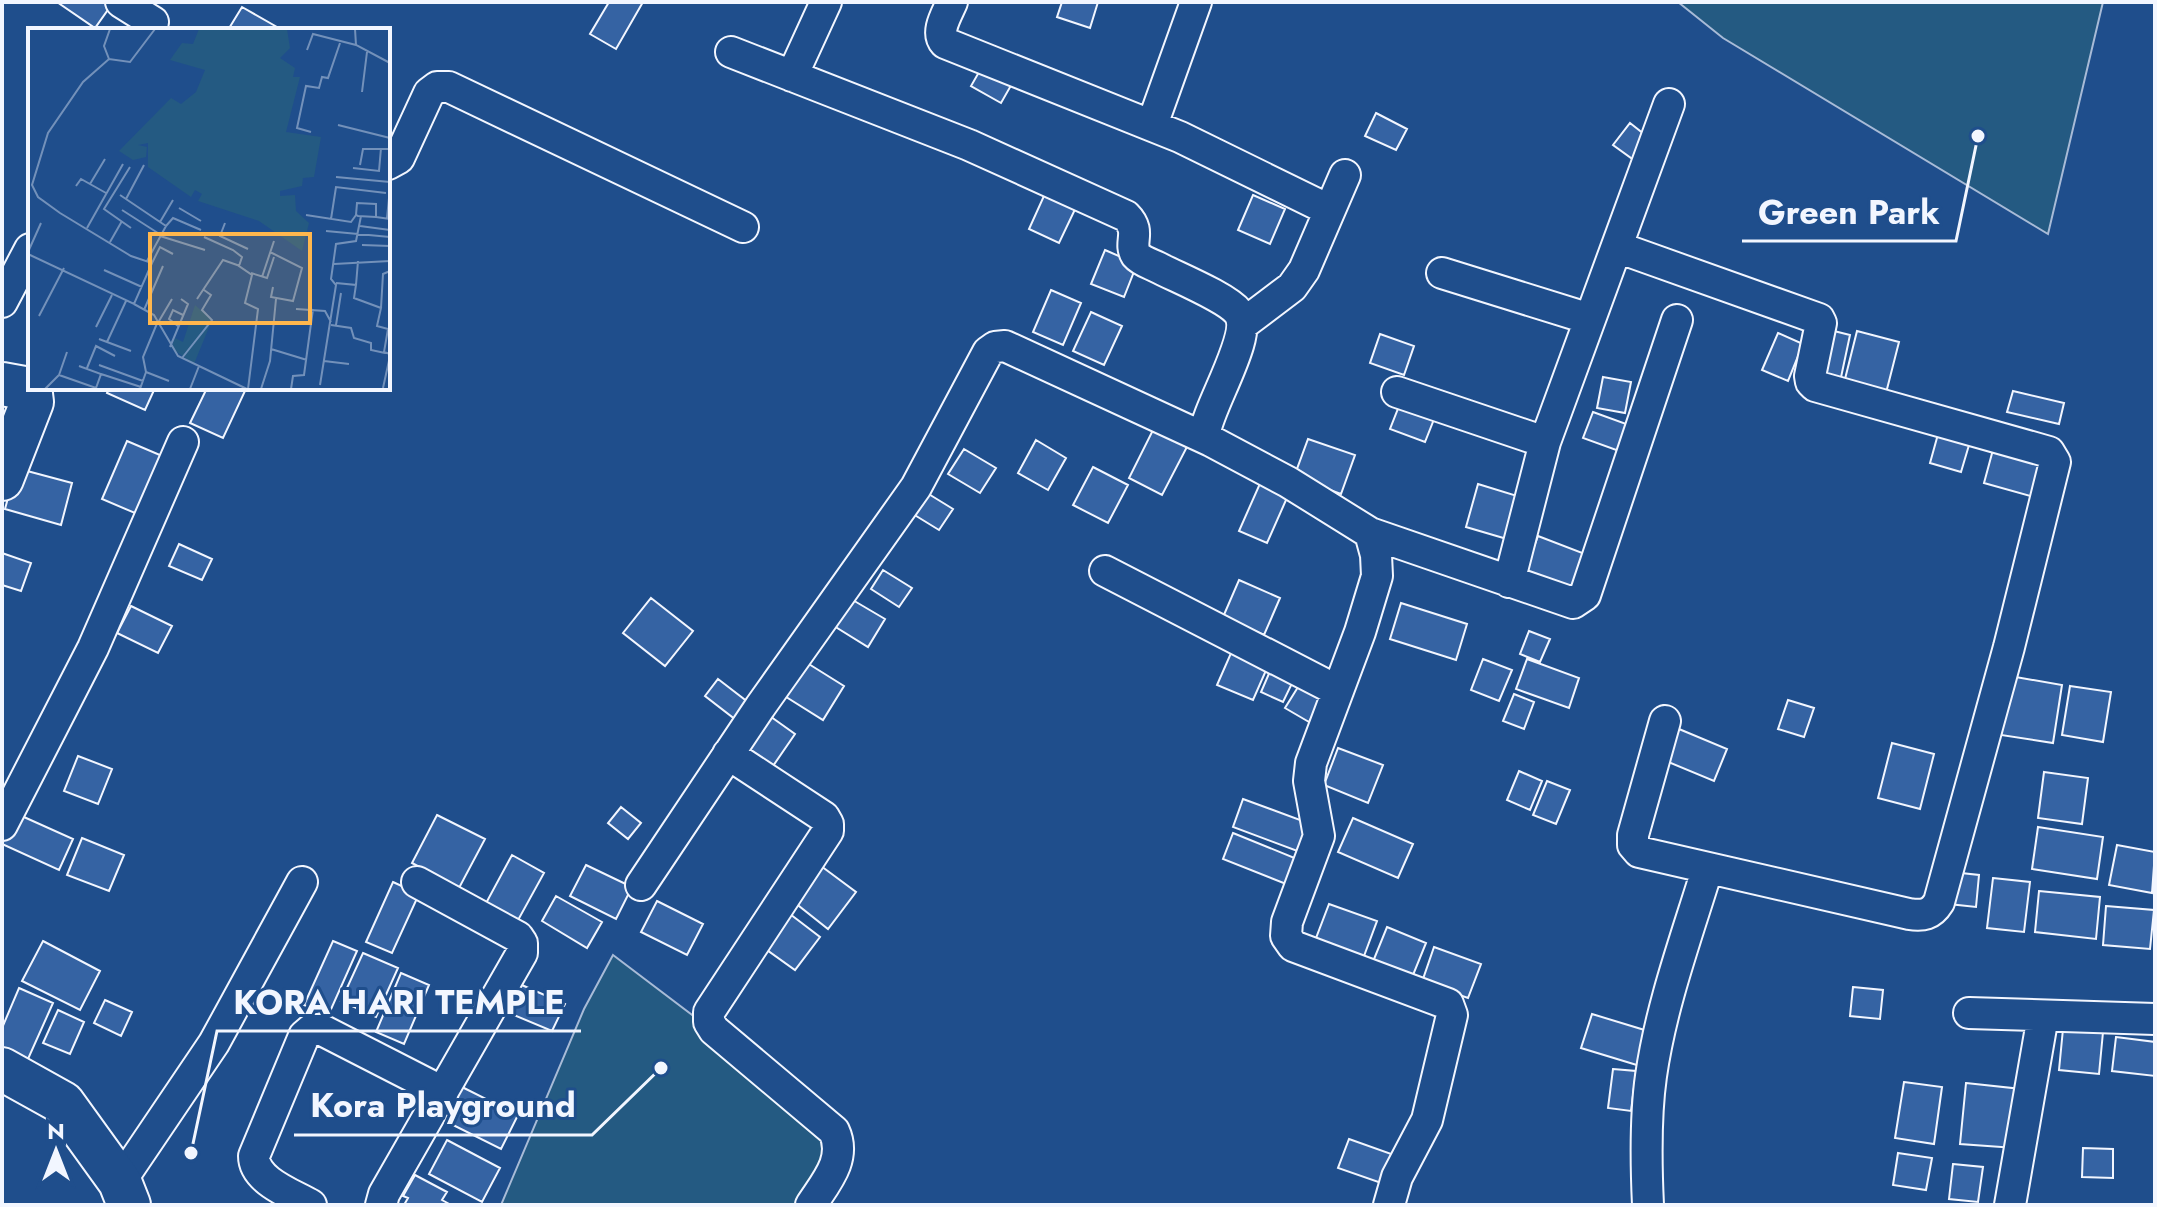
<svg xmlns="http://www.w3.org/2000/svg" width="2157" height="1207" font-family="Jost,sans-serif">
  <style>
    .green { fill: #245a82; stroke: #a8bbd7; stroke-width: 2 }
    .building { fill: #3563a3; stroke: #f2f6ff; stroke-width: 2 }
    .lines { fill: none; stroke-linecap: round; stroke-linejoin: round }
    .street-casing { stroke: #f2f6ff; stroke-width: 34 }
    .secondary-casing { stroke: #f2f6ff; stroke-width: 46 }
    .street { stroke: #1f4e8c; stroke-width: 30 }
    .secondary { stroke: #1f4e8c; stroke-width: 42 }
    .inset-road { fill: none; stroke: #7391ba; stroke-width: 2 }
    .view { fill: #ffb74d; fill-opacity: 0.15; stroke: #ffb74d; stroke-width: 4 }
    .inset-edge { fill: none; stroke: #f2f6ff; stroke-width: 4 }
    .leader { fill: none; stroke: #f2f6ff; stroke-width: 3 }
    .callout-dot { fill: #f2f6ff; stroke: #1f4e8c; stroke-width: 3 }
    .callout-label { font-size: 34px; text-anchor: middle; font-weight: bold; fill: #f2f6ff; stroke: #1f4e8c; stroke-width: 6; stroke-linejoin: round; paint-order: stroke }
  </style>
  <rect width="100%" height="100%" fill="#1f4e8c"/>
  <!-- green -->
  <path class="green" d="M1678,2H2103L2048,234L1723,38Z
    M613,955L840,1127L828,1205H501L584,1009Z"/>
  <!-- building -->
  <path class="building" d="M57,2H109L112,4L95,28Z
    M609,2H643L616,49L590,34Z
    M1062,2H1098L1090,28L1057,17Z
    M242,7L277,27L275,30H228Z
    M983,65L1013,82L1001,103L971,86Z
    M1376,113L1407,129L1396,150L1365,136Z
    M1630,123L1654,142L1638,163L1613,145Z
    M1048,187L1079,201L1059,243L1029,229Z
    M1253,195L1285,209L1270,244L1238,230Z
    M1105,250L1137,264L1124,297L1091,284Z
    M1051,290L1081,303L1063,345L1033,332Z
    M1091,312L1122,326L1104,365L1073,351Z
    M1822,328L1850,335L1840,382L1811,376Z
    M1857,331L1899,342L1886,393L1844,383Z
    M1778,333L1803,344L1788,381L1762,370Z
    M1380,334L1414,346L1404,375L1370,363Z
    M1603,377L1631,382L1625,413L1597,408Z
    M109,388H155L145,410L107,393Z
    M207,388H240L245,391L223,438L190,423Z
    M2013,391L2064,403L2059,424L2007,412Z
    M1403,396L1438,409L1425,442L1390,429Z
    M1593,412L1629,425L1619,451L1583,438Z
    M1155,426L1189,443L1162,495L1129,478Z
    M1940,427L1972,435L1961,472L1930,463Z
    M1308,439L1355,455L1341,494L1294,477Z
    M1036,440L1066,458L1048,490L1018,473Z
    M127,441L167,458L142,516L102,499Z
    M1994,446L2045,460L2034,497L1984,483Z
    M964,449L996,468L980,493L948,474Z
    M1093,467L1128,485L1108,523L1073,505Z
    M16,468L72,483L61,525L5,509Z
    M1262,479L1290,491L1267,543L1239,531Z
    M1478,484L1530,500L1517,542L1466,527Z
    M927,493L953,509L939,530L913,514Z
    M1538,536L1585,554L1570,594L1523,576Z
    M179,544L212,559L202,580L169,566Z
    M2,553L31,563L21,591L2,585Z
    M883,570L912,588L899,607L871,589Z
    M1239,580L1280,598L1264,635L1223,617Z
    M651,598L693,631L665,666L623,633Z
    M851,599L885,619L868,647L834,626Z
    M1401,603L1467,624L1456,660L1390,639Z
    M131,606L172,626L158,653L117,633Z
    M1529,631L1550,639L1540,662L1520,654Z
    M1235,644L1271,659L1253,700L1217,685Z
    M1483,659L1512,670L1499,701L1471,690Z
    M1527,659L1579,678L1569,708L1516,689Z
    M804,661L844,686L823,720L783,695Z
    M1274,662L1297,673L1283,702L1261,692Z
    M2010,676L2062,685L2053,743L2001,735Z
    M718,679L753,706L740,723L705,696Z
    M1303,679L1326,693L1309,722L1285,708Z
    M2070,686L2111,692L2103,742L2062,735Z
    M1514,694L1534,702L1524,729L1503,721Z
    M1788,700L1814,708L1804,737L1778,729Z
    M767,714L795,734L773,766L744,746Z
    M1679,729L1727,749L1714,781L1666,761Z
    M1892,743L1934,754L1920,809L1878,798Z
    M1338,748L1383,765L1368,803L1324,785Z
    M78,756L112,769L98,804L64,791Z
    M1519,771L1542,781L1530,810L1507,800Z
    M2044,772L2088,778L2082,824L2038,818Z
    M1547,781L1570,790L1556,824L1533,815Z
    M1243,799L1311,824L1300,852L1233,827Z
    M621,807L641,823L628,839L608,823Z
    M15,813L73,839L59,870L2,844Z
    M437,815L485,839L459,888L412,863Z
    M1353,818L1413,844L1398,878L1338,852Z
    M2038,827L2103,837L2097,879L2032,869Z
    M1233,833L1297,859L1286,884L1223,859Z
    M82,838L124,855L109,891L67,875Z
    M2117,845L2155,852L2152,893L2109,885Z
    M512,855L544,873L517,922L485,905Z
    M586,865L632,887L616,919L570,896Z
    M821,866L856,892L828,929L794,902Z
    M1952,872L1979,875L1976,907L1949,904Z
    M1993,878L2030,882L2024,932L1987,928Z
    M393,882L419,894L392,953L366,942Z
    M2039,891L2100,897L2096,939L2035,932Z
    M556,896L602,922L587,948L542,921Z
    M657,901L703,924L687,955L641,932Z
    M1329,904L1377,921L1361,964L1313,946Z
    M2106,906L2154,910L2150,949L2103,945Z
    M786,911L820,937L795,970L760,945Z
    M1387,927L1426,943L1411,980L1372,964Z
    M43,941L100,971L80,1010L22,981Z
    M333,941L357,951L328,1016L304,1005Z
    M1434,947L1481,964L1468,998L1422,982Z
    M363,953L398,968L376,1017L341,1001Z
    M401,973L429,985L404,1044L376,1032Z
    M515,982L565,1004L552,1031L502,1010Z
    M1853,987L1883,990L1880,1019L1850,1016Z
    M19,988L53,1003L28,1059L2,1048V1028Z
    M105,1000L132,1012L121,1036L94,1023Z
    M58,1010L84,1022L70,1054L43,1043Z
    M1592,1014L1651,1032L1640,1066L1581,1048Z
    M2063,1029L2103,1032L2099,1074L2059,1070Z
    M2116,1037L2155,1042V1076L2112,1071Z
    M1613,1069L1636,1071L1631,1111L1608,1108Z
    M1904,1082L1942,1087L1934,1144L1895,1138Z
    M1966,1083L2021,1089L2015,1148L1960,1144Z
    M462,1087L518,1115L501,1149L445,1121Z
    M1349,1139L1397,1156L1387,1185L1338,1168Z
    M447,1140L500,1168L482,1202L429,1174Z
    M2083,1148L2113,1149V1178L2082,1177Z
    M1898,1153L1932,1158L1926,1190L1893,1185Z
    M1953,1164L1983,1167L1978,1202L1949,1199Z
    M415,1175L447,1192L442,1200L451,1205H404L408,1198L403,1196Z"/>
  <g class="lines">
    <defs>
      <path id="street" d="M121,2L153,22
        M952,2C947,14 935,32 945,43L1180,137L1329,210
        M731,52L969,145L1126,216C1142,232 1128,242 1136,255C1141,261 1151,264 1157,267C1176,277 1226,297 1238,312C1255,333 1208,406 1205,433L1211,441L1288,482L1370,533L1376,555L1377,576L1360,632L1311,763L1309,781L1319,836L1287,922L1286,936L1293,946L1448,1004L1452,1015L1427,1120L1397,1177L1389,1205
        M792,76L826,2
        M1152,125L1196,2
        M388,164L399,158L429,93L437,87H449L743,227
        M1617,247L1819,319L1821,323L1810,376L1811,382L1815,386L2049,452L2055,462L2009,647L1939,902C1931,915 1923,916 1909,914L1639,852L1633,845V835L1665,721
        M1442,273L1590,319
        M2,302L30,249
        M1243,324L1292,287L1304,270L1345,175
        M1397,392L1545,442
        M1370,533L1573,603L1585,595L1677,320
        M1105,571L1338,691
        M1509,582L1545,442L1669,104
        M728,754L824,817L828,824V831L709,1012V1022L714,1030L834,1131C847,1159 826,1182 811,1205
        M2,825L93,648L183,442
        M641,885L760,707L916,487L988,352L995,347L1005,346L1211,441
        M1969,1013L2155,1019
        M120,1182L214,1043L302,882
        M311,1205C292,1194 254,1181 254,1156L304,1036L311,1030H322L443,1092
        M381,1205L384,1194L522,953V943L518,937L417,882
        M1648,1205C1646,1163 1645,1118 1651,1076C1661,1006 1686,938 1707,870
        M2010,1205L2043,1016"/>
      <path id="secondary" d="M2,384L24,388L31,394L32,402L2,479
        M2,1069L63,1103L120,1182L129,1205"/>
    </defs>
    <!-- street casing -->
    <use href="#street" class="street-casing"/>
    <!-- secondary casing -->
    <use href="#secondary" class="secondary-casing"/>
    <!-- street -->
    <use href="#street" class="street"/>
    <!-- secondary -->
    <use href="#secondary" class="secondary"/>
  </g>
  <!-- overview -->
  <g transform="translate(28 28)">
    <rect width="362" height="362" fill="#1f4e8c"/>
    <path d="M171,1H259L262,20L252,30L267,40L265,49H272L258,104L293,109L286,149L275,150L274,158L252,163V168L267,167L268,183L281,195L274,223L231,193L170,173L174,166L167,162L163,169L120,139V115L110,117L119,119L118,129L105,132L91,123L143,70L153,76L168,64L177,42L142,32L154,15L165,16ZM167,277L184,292L166,336L143,320L147,310L155,314Z" fill="#245a82"/>
    <path class="inset-road" d="M327,1L328,17L362,35M279,22L285,6L328,17M81,31L76,18L82,1M334,64L339,24M310,97L362,110M283,104L269,100L278,58L291,60L294,49L300,50L312,15M332,137L335,121H362M102,139L76,181L103,200M325,140L351,143L353,120M308,149L362,154M62,156L77,131M48,158L53,151L78,165M92,167L138,198L119,233M98,171L116,137M151,180L173,193M94,182L133,207M278,187L323,194L328,187M348,189V176L329,175L328,187L330,188L348,189L362,191M359,190L362,160M303,191L308,159L358,165M132,194L145,172M197,195L192,208L220,221M138,198L145,190L173,202M332,198L362,202M59,200L95,136M298,203L362,209M132,208L177,222M176,209L205,222L214,229L211,238L224,247L217,275L230,281L220,361M82,214L94,193M334,217L362,218M0,224L13,195M242,224L274,240L265,273L243,269L245,259M0,226L106,276L124,235L103,228L32,185L10,169L4,157L20,105L55,54L81,31L102,34L127,1M124,235L132,219L145,226M306,236L362,233M76,242L114,259M223,245L239,250L246,229M234,249L246,213M308,255L328,257L326,270L353,280L349,298L360,301L356,324L362,326M328,257L330,233M169,271L195,232L212,238M106,276L126,287L150,328L219,361M353,280L355,246L362,243M268,281L297,283L303,294M116,282L135,238M11,288L36,240M131,293L144,271M303,297L323,300L326,310L343,315V322L357,325M308,297L313,265M150,298L141,291L145,282L155,287M68,299L84,267M71,311L103,323M79,314L98,273M142,319L160,276L153,271M243,321L279,332M154,330L184,292L174,282L183,267L176,262M296,333L321,336M71,337L115,353M59,340L68,318L87,328M118,344L141,353M73,346L113,359M31,347L39,324M292,357L308,257L303,251L308,216L328,213L333,188M355,360L362,328M17,361L31,347L68,360L73,346L51,338M112,361L118,344L115,329L130,293M162,361L171,338M233,361L242,333L248,271M263,361L265,348L276,347L285,281"/>
    <path class="view" d="M122,206H282V295H122Z"/>
    <rect width="362" height="362" class="inset-edge"/>
  </g>
  <!-- callouts -->
  <path class="leader" d="M1978 136L1956 241H1742M191 1153L217 1031H581M661 1068L592 1135H294"/>
  <g class="callout-dot">
    <circle cx="1978" cy="136" r="8"/>
    <circle cx="191" cy="1153" r="8"/>
    <circle cx="661" cy="1068" r="8"/>
  </g>
  <g class="callout-label">
    <text x="1849" y="224">Green Park</text>
    <text x="399" y="1014">KORA HARI TEMPLE</text>
    <text x="443" y="1117">Kora Playground</text>
  </g>
  <!-- border -->
  <rect width="2157" height="1207" fill="none" stroke="#f2f6ff" stroke-width="8"/>
  <!-- north arrow -->
  <g transform="translate(56 1151)" stroke="#1f4e8c" stroke-width="6" paint-order="stroke">
  <path d="M0-6L14 30L0 20L-14 30Z" fill="#f2f6ff"/>
  <text y="-12" font-size="22" font-weight="bold" text-anchor="middle" fill="#f2f6ff">N</text>
  </g>
</svg>
